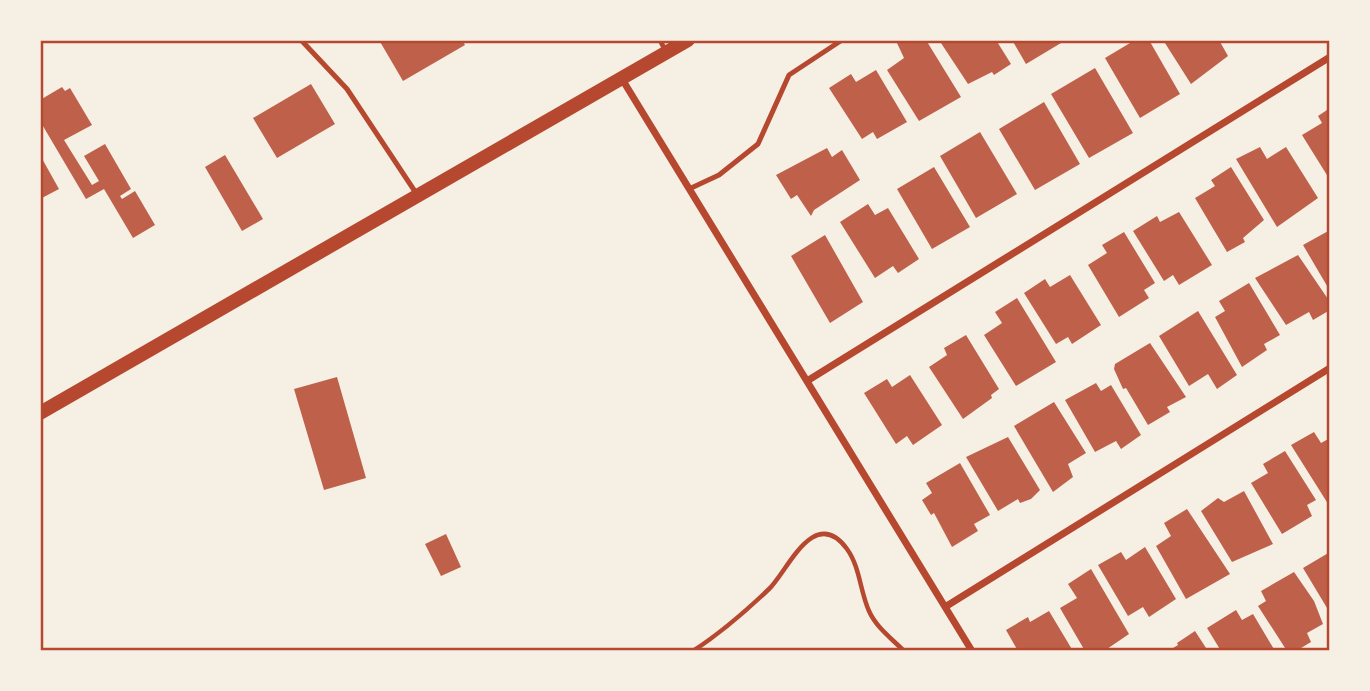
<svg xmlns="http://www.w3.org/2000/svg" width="1370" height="691" font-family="'Fira Sans Condensed',sans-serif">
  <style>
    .building { fill: #bf614a }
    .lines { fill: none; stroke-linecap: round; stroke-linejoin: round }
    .path { stroke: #b5482f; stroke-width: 4.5 }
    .service { stroke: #b5482f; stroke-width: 5 }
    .minor { stroke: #b5482f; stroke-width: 7 }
    .secondary { stroke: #b5482f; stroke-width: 14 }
    .neatline { fill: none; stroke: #b5482f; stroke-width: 2.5 }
  </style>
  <rect width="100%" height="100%" fill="#f6efe4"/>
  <!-- building -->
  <path class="building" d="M379,40H462L465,45L403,81Z
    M903,40H926L961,97L919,121L887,70L904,58L897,43Z
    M939,40H996L1011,64L994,75L992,72L968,84Z
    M1012,40H1066L1026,64Z
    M1135,40H1149L1180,94L1140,118L1105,58Z
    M1163,40H1219L1228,56L1191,84Z
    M1095,68L1133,133L1089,158L1051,94Z
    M876,70L907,122L877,139L873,132L862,139L829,88L851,74L856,82Z
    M311,84L335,124L277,158L253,118Z
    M62,87L65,91L70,88L92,125L64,140L92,185L99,181L84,156L105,144L131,189L120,196L122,199L135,191L155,225L133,238L104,189L86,199L40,121V100Z
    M1044,102L1080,164L1035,190L999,129Z
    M1330,108V180L1302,135L1322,123L1318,116Z
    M980,132L1017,194L976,218L940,156Z
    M1260,147L1267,159L1286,147L1318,198L1277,227L1236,159Z
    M827,148L832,157L842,150L860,180L814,210L811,216L797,195L791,199L776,175Z
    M40,155L59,189L40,199Z
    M225,155L263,219L242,231L205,167Z
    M934,167L970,227L932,249L897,189Z
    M1231,167L1264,220L1243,238L1245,242L1227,252L1195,198L1215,186L1211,180Z
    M868,204L875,215L888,208L919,259L898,273L893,266L875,278L840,222Z
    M1179,212L1212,265L1179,285L1173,275L1164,281L1133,231L1157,216L1160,222Z
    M1330,230V291L1303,245Z
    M1124,232L1155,283L1144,290L1149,298L1119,317L1088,265L1107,253L1102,245Z
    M825,235L863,302L830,323L791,256Z
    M1298,255L1330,302V310L1313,320L1309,312L1286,325L1255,278Z
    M1070,275L1101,325L1072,344L1068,337L1056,344L1024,293L1045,279L1050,287Z
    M1249,283L1280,335L1264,344L1267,350L1242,367L1215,317L1225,311L1219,301Z
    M1017,298L1056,362L1016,386L984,335L1002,323L995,312Z
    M1198,311L1237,375L1217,389L1208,374L1189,386L1159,336Z
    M966,335L999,389L991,395L992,398L963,419L929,367L947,355L944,348Z
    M1150,343L1186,397L1167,407L1170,412L1148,425L1126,388L1123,389L1114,369L1115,364Z
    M910,375L942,425L913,445L907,436L896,444L864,393L887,379L892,387Z
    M337,377L366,478L324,490L294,389Z
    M1096,383L1101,391L1111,385L1141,435L1121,449L1116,441L1095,452L1065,400Z
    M1054,402L1086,453L1068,464L1073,477L1053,492L1014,426Z
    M1314,432L1321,443L1330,438V507L1291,445Z
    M1008,437L1040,490L1031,499L1020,503L1018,499L998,511L966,457Z
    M1285,451L1316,500L1307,505L1312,516L1282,534L1251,483L1268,473L1263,464Z
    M960,463L990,515L974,524L978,531L952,547L934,513L931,515L922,500L932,493L926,483Z
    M1244,491L1273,544L1232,562L1201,511L1218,498L1224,502Z
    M1187,509L1230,574L1186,599L1156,546L1171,536L1164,523Z
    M446,534L461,567L441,576L425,544Z
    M1145,547L1176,599L1149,617L1143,607L1128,616L1098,565L1121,552L1126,560Z
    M1330,552V613L1303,568Z
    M1091,569L1129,634L1104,651H1085L1060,608L1077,598L1068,584Z
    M1294,572L1314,601L1323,624L1307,633L1311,642L1296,651H1287L1258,606L1266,601L1261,591Z
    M1236,610L1242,620L1253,614L1275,651H1221L1207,628Z
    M1049,611L1073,651H1018L1006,630L1028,617L1030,622Z
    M1195,631L1208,651H1168L1178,645L1177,643Z"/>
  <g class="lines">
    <!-- path -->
    <path class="path" d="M693,651C719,634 746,611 769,589C787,572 814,504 847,549C860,567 860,591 869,611C876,627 891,638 904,651"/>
    <!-- service -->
    <path class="service" d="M301,40L347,89L416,193
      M660,40L665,50
      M689,189L719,175L758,144L789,75L842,40"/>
    <!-- minor -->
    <path class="minor" d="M622,79L972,651
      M807,381L1330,57
      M945,607L1330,368"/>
    <!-- secondary -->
    <path class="secondary" d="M40,413L688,40"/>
  </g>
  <!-- border -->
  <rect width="1370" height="691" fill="none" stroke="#f6efe4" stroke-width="84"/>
  <rect x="42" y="42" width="1286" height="607" class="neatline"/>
</svg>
